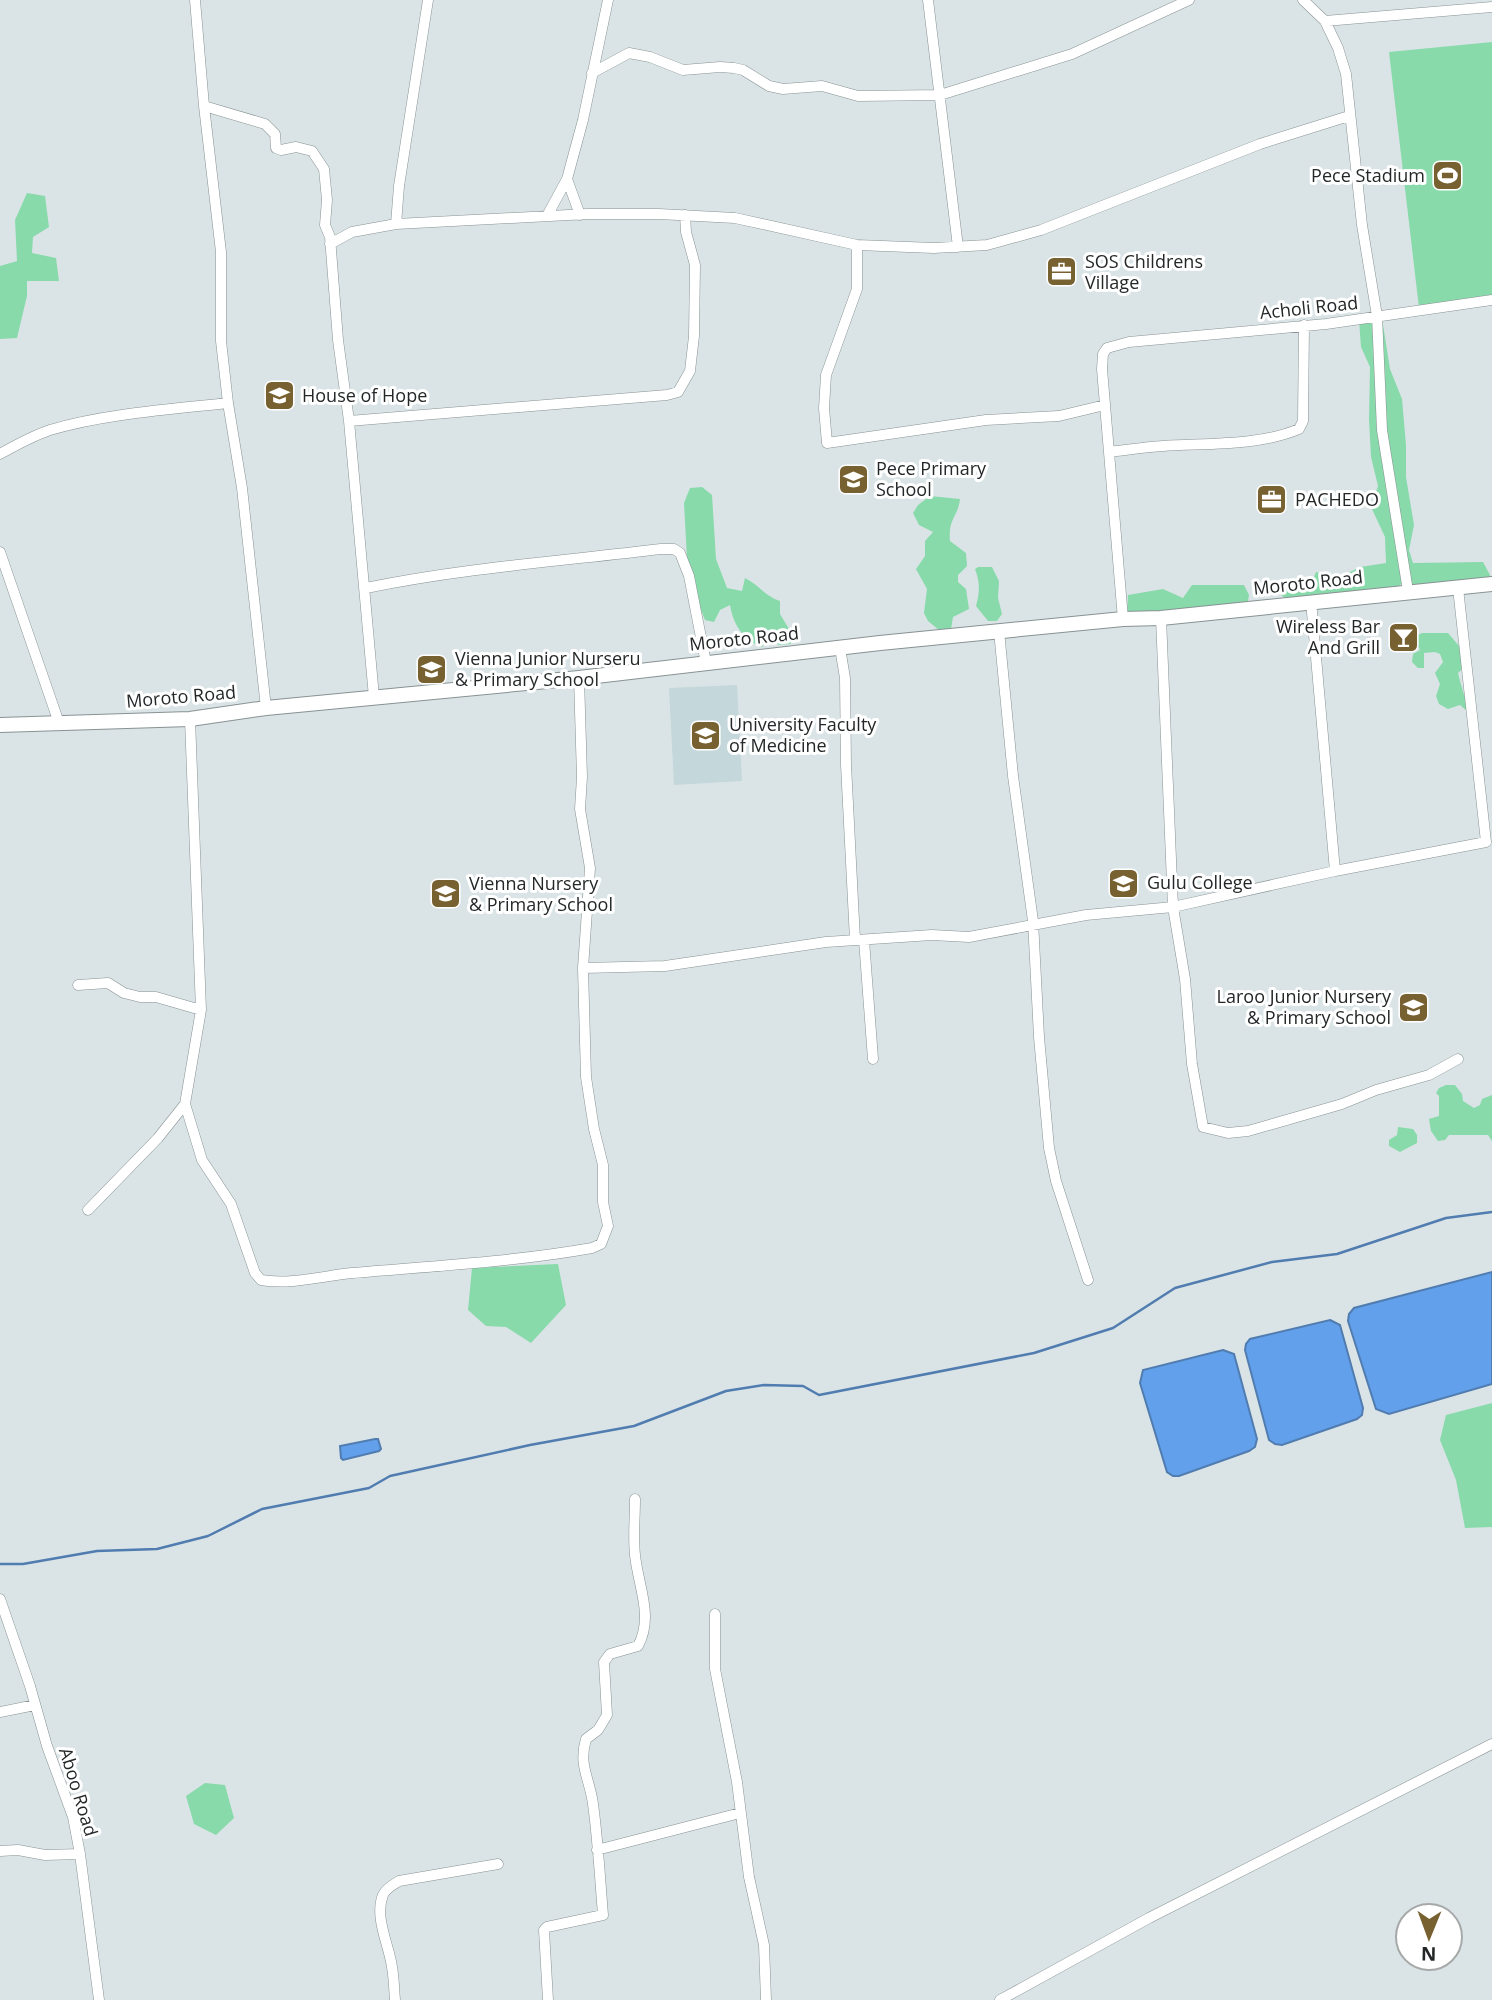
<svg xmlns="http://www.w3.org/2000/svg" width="1492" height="2000" font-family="'Open Sans',sans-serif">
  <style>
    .built { fill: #c4d7da }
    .green { fill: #88daab }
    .water { fill: #63a0eb; stroke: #507cb0; stroke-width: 2 }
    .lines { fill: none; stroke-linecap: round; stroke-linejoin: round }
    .stream { stroke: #507cb0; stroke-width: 2.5 }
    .street-casing { stroke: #889293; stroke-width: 11 }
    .secondary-casing { stroke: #889293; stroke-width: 16 }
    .street { stroke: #fff; stroke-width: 10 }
    .secondary { stroke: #fff; stroke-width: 14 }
    .labels { text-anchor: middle; stroke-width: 6; stroke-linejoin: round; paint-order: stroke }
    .poi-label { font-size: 18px; fill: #242728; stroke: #fff; text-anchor: start }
    .street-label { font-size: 18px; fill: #242728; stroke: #fff }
  </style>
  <rect width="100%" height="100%" fill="#dae4e6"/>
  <!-- built -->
  <path class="built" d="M737,685L742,781L674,785L669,688Z"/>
  <!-- green -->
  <path class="green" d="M1492,42V300L1419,308L1389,52Z
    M27,193L45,196L49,227L33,237L32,253L56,258L59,281H27V296L17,338L0,339V266L17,261L15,220Z
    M1382,318L1390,369L1402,399L1406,445V477L1414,525L1409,550L1413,563L1483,562L1490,575L1488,586L1423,588L1402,583L1395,590L1287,600L1279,593L1285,583L1311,584L1316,572L1342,576L1360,567L1386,563L1385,537L1371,507L1378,486L1371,457L1369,419L1370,367L1361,347L1359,320Z
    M702,487L712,495L716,559L727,588L742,591L745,578C759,585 765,596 780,601V614L795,639L790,644L779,645L769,639L762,647C743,640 733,624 730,605L720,610L714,622L705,620L694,592L687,558L684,503L690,488Z
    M930,496L960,499C958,517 948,518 950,541L966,553L967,566L958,575V582L966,589L969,609L953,617L951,629L939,630L928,621L924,613L927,589L916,569L925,556V541L933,532L919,525L913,513L918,505Z
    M978,567H992L999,581L998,598L1002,614L997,621H988L976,606C980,592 980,582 975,569Z
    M1192,585H1244L1249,595L1247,607L1127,617L1128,595L1163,589L1183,598Z
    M1422,633H1448L1460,647L1463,668L1458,673C1461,687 1466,697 1467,711L1460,705L1448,709L1439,704L1436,696L1440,684L1435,673L1443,662L1440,654L1435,652L1424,653V668H1418L1412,662L1413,654L1420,650L1414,637Z
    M1446,1085H1455L1462,1094L1463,1101L1474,1108L1480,1105L1482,1099L1492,1095V1141L1488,1135H1449L1445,1140L1438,1141L1431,1131L1429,1119L1439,1116V1096L1436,1093L1439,1088Z
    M1398,1127L1413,1129L1417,1135V1143L1400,1152L1389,1146V1140L1397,1135Z
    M558,1264L566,1305L531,1343L506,1327L486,1326L468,1310L472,1268Z
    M1492,1403V1527L1465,1528L1456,1480L1440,1440L1446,1415Z
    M205,1783L225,1785L234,1818L216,1835L194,1824L186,1796Z"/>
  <!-- water -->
  <path class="water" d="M1492,1272V1384L1389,1414L1376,1409L1348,1321L1349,1314L1354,1308Z
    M1330,1320L1340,1325L1363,1408L1362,1415L1357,1419L1282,1445L1275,1444L1269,1440L1245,1350L1246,1344L1250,1339Z
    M1223,1350L1234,1354L1257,1439L1255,1447L1249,1451L1179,1476H1173L1167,1472L1140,1383L1143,1370Z
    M375,1439H378L381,1449L379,1451L343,1460L341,1458L340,1446Z"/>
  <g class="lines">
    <!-- stream -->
    <path class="stream" d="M0,1564H23L97,1551L157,1549L208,1536L262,1509L369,1488L390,1476L530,1445L634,1426L726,1391L764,1385L803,1386L819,1395L1034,1353L1113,1328L1175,1288L1272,1262L1337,1254L1446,1218L1492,1212"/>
    <defs>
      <path id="street" d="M195,0L204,106L221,252V341L228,403L242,488L266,708
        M928,0L958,247
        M1303,0L1325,21L1338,48L1346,74L1362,225L1377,316L1382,430L1408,591
        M1325,21L1492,7
        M592,73L629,53L650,57L683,70L720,67L734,68L743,70L769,86L783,89L822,86L858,96L940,95L1072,54L1189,0
        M204,106L265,124L275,134L276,148L281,150L296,147L312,151L324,169L327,200L325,225L330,237L338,340L349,421
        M567,179L580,215
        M547,216L567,179L583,120L608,0
        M396,224L399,186L428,0
        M330,244L352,232L396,224L587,214H659L735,218L857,245L934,248L987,245L1041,230L1260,144L1349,116
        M857,245V289L826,375L824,408L827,443L986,420L1059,416L1105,405
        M1109,452C1127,450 1145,447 1163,446C1206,443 1259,446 1299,429L1303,421L1304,325
        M0,454C16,445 32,436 50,430C103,414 172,409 228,403
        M0,552L59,723
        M366,588C463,568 562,561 661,549H674L680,553L689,576L706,663
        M1311,601L1335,871
        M1161,618L1173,907L1185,979L1192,1064L1203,1127L1228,1133L1248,1131L1342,1104L1376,1090L1429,1075L1458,1059
        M1123,619L1102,369L1103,354L1107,348L1129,342L1326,324L1492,300
        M999,631L1013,776L1033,921L1039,1037L1049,1148L1056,1181L1088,1280
        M840,648L845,678L846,765L855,940
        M374,697L349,421L667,395L678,392L690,371L694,336L695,265L686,232L685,215
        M190,719L201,1010L185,1104L202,1160L231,1204L255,1273L261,1280C290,1285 323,1276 352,1273C432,1266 513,1262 592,1248L601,1244L608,1226L603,1202V1165L594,1129L586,1077L583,968L590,868L580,809L582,777L579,678
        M864,940L873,1059
        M583,968L665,966L826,942L932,935L969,937L1086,915L1173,907L1335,871L1486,842L1458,588
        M78,985L108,983L124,993L140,997H156L201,1010
        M88,1210L158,1138L185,1104
        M0,1599L30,1686L47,1746L73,1817L80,1854L99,2000
        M715,1614V1669L737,1782L749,1877L764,1945L766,2000
        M0,1712L35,1705
        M597,1850L740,1813
        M0,1851L18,1850L45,1855L80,1854
        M395,2000C394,1989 394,1978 392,1967C389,1945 374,1917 383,1895C386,1888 393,1885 399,1881L498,1864
        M548,2000L544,1930L547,1927L603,1915C600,1878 598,1841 593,1804C590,1779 578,1766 586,1739L598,1730L607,1715L604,1662L610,1654L638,1646C654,1616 638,1586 635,1555C633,1537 635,1518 635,1499
        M1000,2000L1149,1918L1492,1744"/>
      <path id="secondary" d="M0,725L190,719L266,708L579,678L880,643L1123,619L1161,618L1492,584"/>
    </defs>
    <!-- street casing -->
    <use href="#street" class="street-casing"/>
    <!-- secondary casing -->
    <use href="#secondary" class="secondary-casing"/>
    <!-- street -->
    <use href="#street" class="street"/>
    <!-- secondary -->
    <use href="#secondary" class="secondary"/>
  </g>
  <!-- icons -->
  <defs>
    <symbol id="stadium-square" viewBox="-11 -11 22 22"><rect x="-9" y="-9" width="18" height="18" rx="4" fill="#776131" stroke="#fff"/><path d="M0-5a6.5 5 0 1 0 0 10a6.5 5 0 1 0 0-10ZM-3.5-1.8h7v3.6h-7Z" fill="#fff"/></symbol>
    <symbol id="office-square" viewBox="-11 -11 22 22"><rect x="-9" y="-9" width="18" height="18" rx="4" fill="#776131" stroke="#fff"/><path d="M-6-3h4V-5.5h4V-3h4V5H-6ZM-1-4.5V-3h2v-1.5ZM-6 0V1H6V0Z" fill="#fff"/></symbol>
    <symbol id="school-square" viewBox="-11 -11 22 22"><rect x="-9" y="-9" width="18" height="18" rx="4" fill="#776131" stroke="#fff"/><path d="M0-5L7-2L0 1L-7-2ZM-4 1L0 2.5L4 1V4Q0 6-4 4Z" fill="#fff"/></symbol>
    <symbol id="bar-square" viewBox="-11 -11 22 22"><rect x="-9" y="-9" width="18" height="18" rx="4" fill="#776131" stroke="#fff"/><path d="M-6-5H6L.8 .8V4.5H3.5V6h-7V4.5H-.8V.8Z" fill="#fff"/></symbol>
    <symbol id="university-square" viewBox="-11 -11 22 22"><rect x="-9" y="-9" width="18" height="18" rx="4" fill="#776131" stroke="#fff"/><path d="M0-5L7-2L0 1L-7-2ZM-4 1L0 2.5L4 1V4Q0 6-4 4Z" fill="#fff"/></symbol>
  </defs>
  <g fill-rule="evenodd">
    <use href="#stadium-square" x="1430" y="158" width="35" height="35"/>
    <use href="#office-square" x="1044" y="254" width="35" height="35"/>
    <use href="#school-square" x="262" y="378" width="35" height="35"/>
    <use href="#school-square" x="836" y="462" width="35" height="35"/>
    <use href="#office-square" x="1254" y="482" width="35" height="35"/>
    <use href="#bar-square" x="1386" y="620" width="35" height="35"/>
    <use href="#school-square" x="414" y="652" width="35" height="35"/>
    <use href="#university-square" x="688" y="718" width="35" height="35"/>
    <use href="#school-square" x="1106" y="866" width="35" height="35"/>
    <use href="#school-square" x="428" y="876" width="35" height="35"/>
    <use href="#school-square" x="1396" y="990" width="35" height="35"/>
  </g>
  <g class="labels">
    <!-- poi labels -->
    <g class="poi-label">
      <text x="1425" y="182" text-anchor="end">Pece Stadium</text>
      <text x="1085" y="268">SOS Childrens<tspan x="1085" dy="21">Village</tspan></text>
      <text x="302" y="402">House of Hope</text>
      <text x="876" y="475">Pece Primary<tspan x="876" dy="21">School</tspan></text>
      <text x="1295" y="506">PACHEDO</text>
      <text x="1380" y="633" text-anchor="end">Wireless Bar<tspan x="1380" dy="21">And Grill</tspan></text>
      <text x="455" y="665">Vienna Junior Nurseru<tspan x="455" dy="21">&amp; Primary School</tspan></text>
      <text x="729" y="731">University Faculty<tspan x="729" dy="21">of Medicine</tspan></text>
      <text x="1147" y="889">Gulu College</text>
      <text x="469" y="890">Vienna Nursery<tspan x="469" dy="21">&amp; Primary School</tspan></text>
      <text x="1391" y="1003" text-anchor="end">Laroo Junior Nursery<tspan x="1391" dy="21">&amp; Primary School</tspan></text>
    </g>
    <!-- street labels -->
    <g class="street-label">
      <text transform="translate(1309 308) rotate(-6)" y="6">Acholi Road</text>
      <text transform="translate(1308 583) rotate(-6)" y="6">Moroto Road</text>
      <text transform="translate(744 639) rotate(-6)" y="6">Moroto Road</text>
      <text transform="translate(181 697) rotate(-5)" y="6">Moroto Road</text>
      <text transform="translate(78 1792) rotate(73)" y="6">Aboo Road</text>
    </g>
  </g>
  <!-- north arrow -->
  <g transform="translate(1429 1937) rotate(181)"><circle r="33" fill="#ffffff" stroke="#a7a9a9" stroke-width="2"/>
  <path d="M0-5L12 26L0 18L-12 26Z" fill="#776131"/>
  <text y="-10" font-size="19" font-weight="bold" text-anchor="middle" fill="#242728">N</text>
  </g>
</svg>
